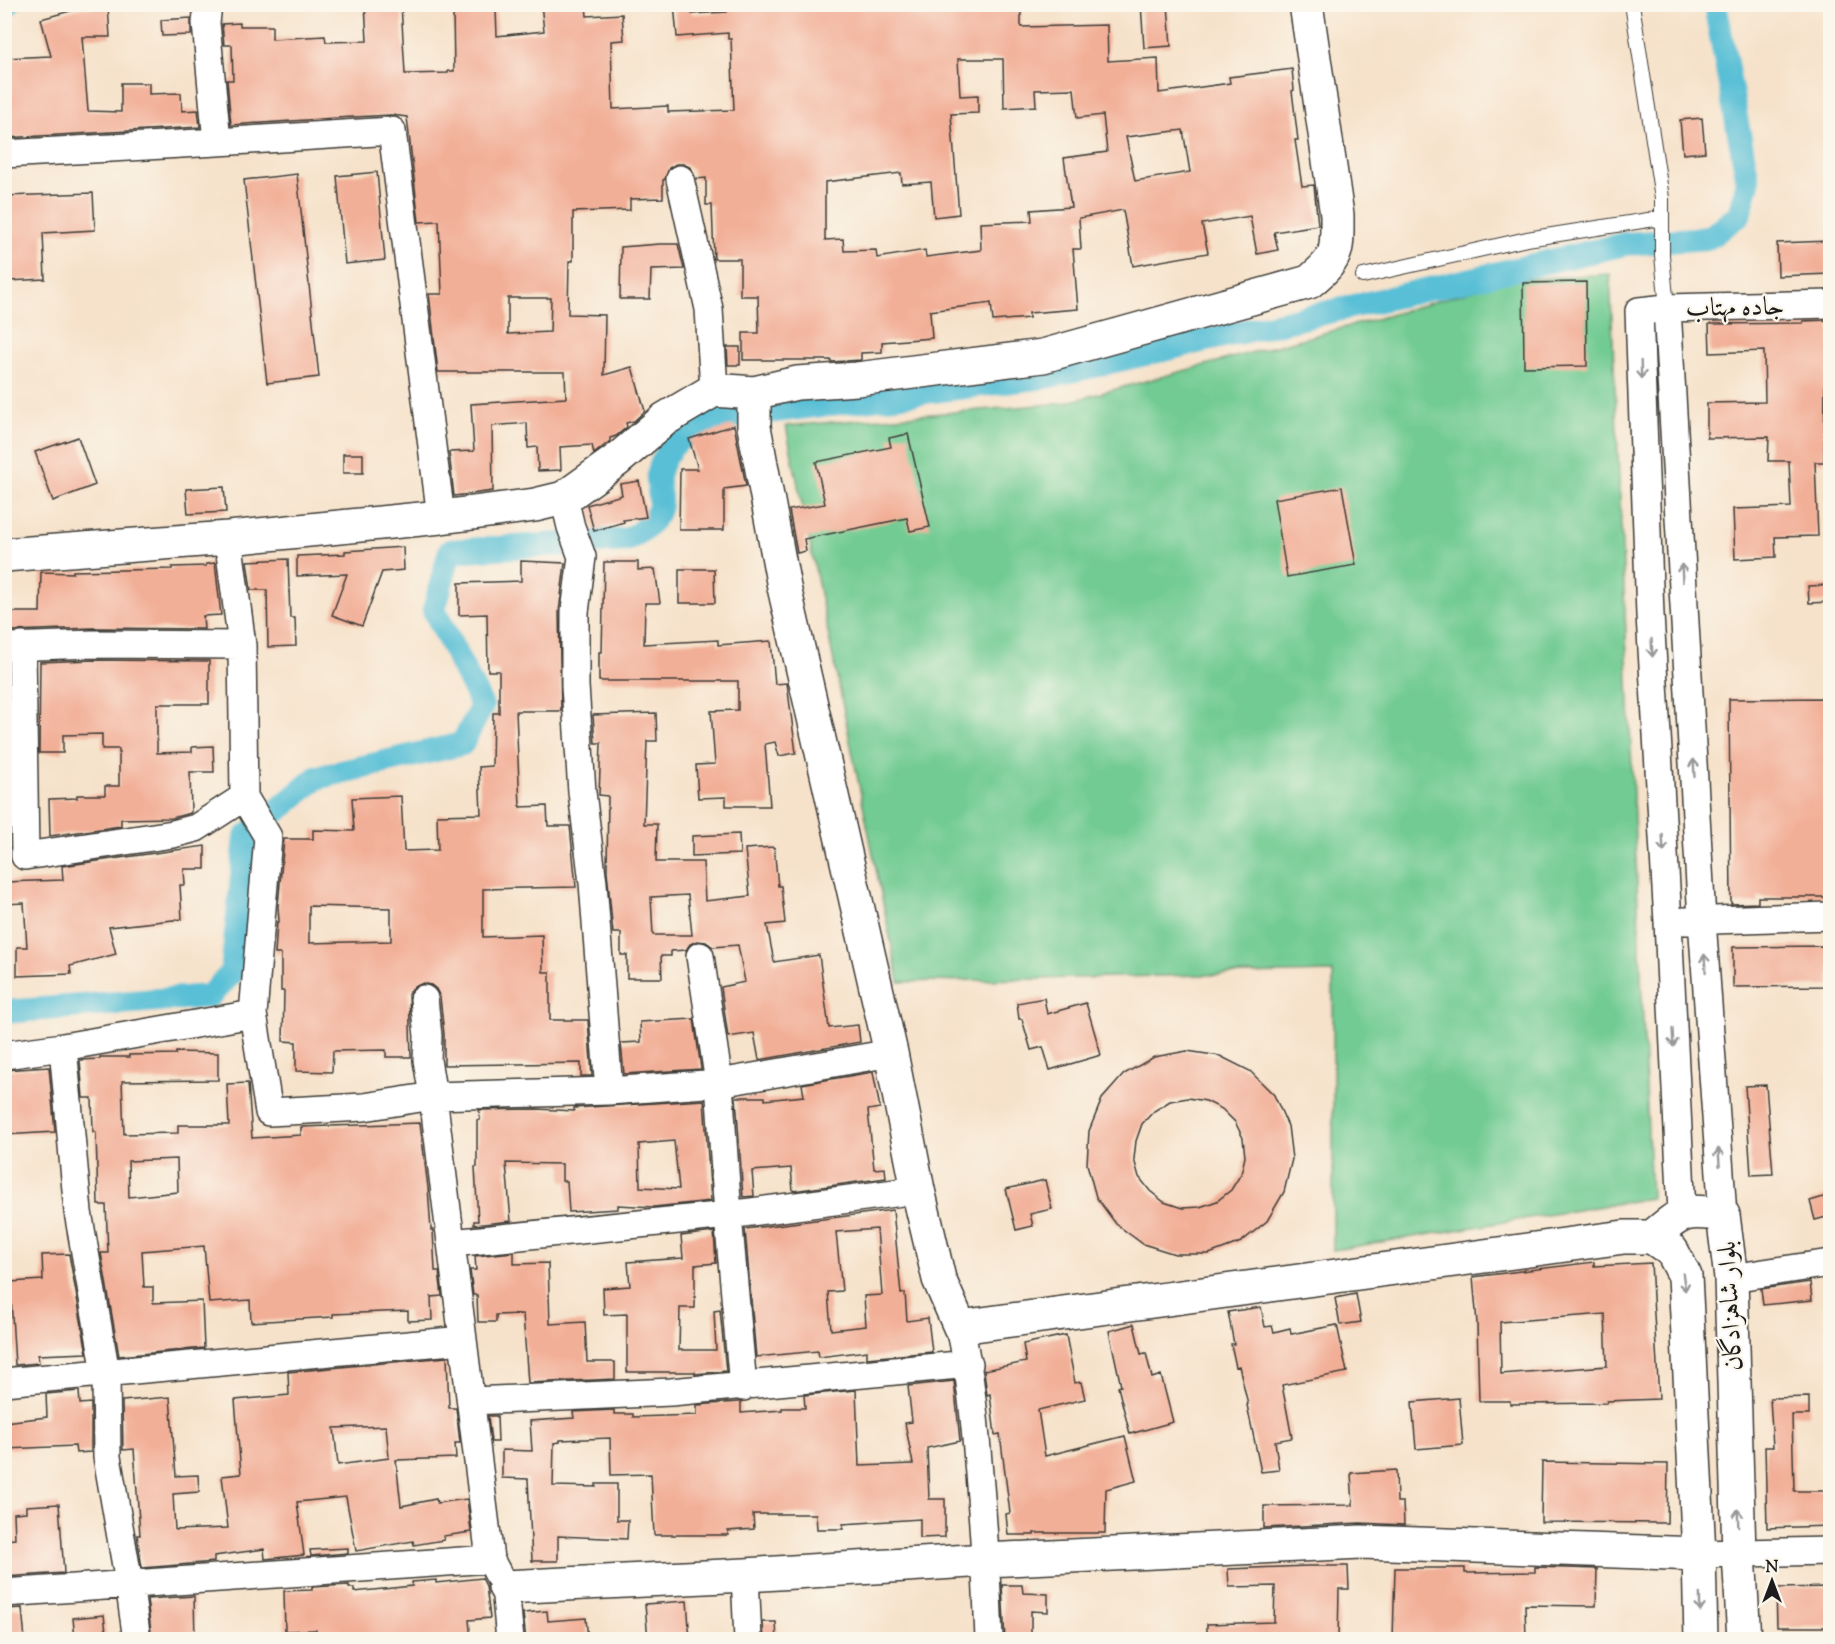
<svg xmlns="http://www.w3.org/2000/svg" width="1835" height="1644" font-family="'Sorts Mill Goudy',Amiri,serif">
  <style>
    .green { fill: #71cb92; stroke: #467457; stroke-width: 1.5 }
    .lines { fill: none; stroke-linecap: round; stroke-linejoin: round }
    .canal { stroke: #59bfd6; stroke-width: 24 }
    .building { fill: #f2af97; fill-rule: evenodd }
    .lane-casing { stroke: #3d3a36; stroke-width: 16 }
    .street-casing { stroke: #3d3a36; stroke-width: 30 }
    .secondary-casing { stroke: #3d3a36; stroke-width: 36 }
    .lane { stroke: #fff; stroke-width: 14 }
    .street { stroke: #fff; stroke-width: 27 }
    .secondary { stroke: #fff; stroke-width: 33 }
    .oneway { stroke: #999 }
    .labels { text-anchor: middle; stroke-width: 4.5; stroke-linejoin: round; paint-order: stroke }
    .street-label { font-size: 26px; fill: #1c1c1c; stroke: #fbf7ec }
  </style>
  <rect width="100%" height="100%" fill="#fbf7ec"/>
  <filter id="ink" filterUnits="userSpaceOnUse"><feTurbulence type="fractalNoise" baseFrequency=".0167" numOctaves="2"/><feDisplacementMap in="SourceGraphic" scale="12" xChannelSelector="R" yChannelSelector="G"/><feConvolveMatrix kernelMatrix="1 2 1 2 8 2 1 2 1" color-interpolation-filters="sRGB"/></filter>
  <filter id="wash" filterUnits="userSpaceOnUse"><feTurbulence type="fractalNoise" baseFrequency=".008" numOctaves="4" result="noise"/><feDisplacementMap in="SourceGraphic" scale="24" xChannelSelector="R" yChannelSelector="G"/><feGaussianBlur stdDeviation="1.35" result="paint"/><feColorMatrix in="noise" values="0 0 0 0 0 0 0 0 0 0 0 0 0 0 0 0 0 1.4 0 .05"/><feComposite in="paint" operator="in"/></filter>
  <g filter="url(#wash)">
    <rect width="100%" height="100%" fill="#f6e2ca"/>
    <!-- green -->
    <path class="green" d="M1610,274L1651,1198L1333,1250V972L899,982L786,426L1064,403L1376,319L1508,280Z"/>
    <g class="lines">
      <!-- canal -->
      <path class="canal" d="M4,6L8,4
        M4,1012L209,996L232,973L246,837L316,778L462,744L482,706L434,610L450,551L626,540C639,534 659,520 660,504C661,495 657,485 658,476C665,443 690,429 720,418L1045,377L1625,244L1708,238L1739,215L1748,182L1715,4"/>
    </g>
    <g id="blocks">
      <!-- building -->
      <path class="building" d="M365,4H401L405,74L448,73V71H454L453,11L496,10L497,36L544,31L541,4H586L587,16L622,14L624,40L611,41L613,109L668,106V112L734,110L731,39H728V33L677,37L674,4H692V14L727,12V4H1021V27L1107,25L1108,61L1158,58L1159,93L1230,83L1229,77L1292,69L1294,90L1292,91L1298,140H1295L1302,186L1314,185L1318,225L1274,232L1278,250L1257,254L1250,216L1202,224L1208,253L1133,266L1123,210L1079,218L1081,249H1073L1078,309L1029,313V318L993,321L991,303L930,311L932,338L882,342V352L861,353V360L831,362V360H743V333H759L758,296H740V259H714L712,205H706V178L696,179L691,168L684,164H676L669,168L665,179L663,180V198L630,199V210L573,212V261H569L568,314L605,315L604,375L632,367L645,411L634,421L626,423L627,427L616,436L610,438V441L594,454L592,445L560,447L561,470L538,471L537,447L528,448L527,423L492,426L493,491L454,496L449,452L474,451L471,404L566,398L565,372H438L429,294H442L439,221L419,222L407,117L391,115L335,118L231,125L227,80H233L232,45H224L222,24L240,23V26H272V39L325,36L326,42L367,41ZM958,59H1003L1004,108L1036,106L1035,90L1074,89L1077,118L1103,115L1107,152L1064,158L1071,207L1031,210L1032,221L980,223L981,250L926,257L925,250L877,258L876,250L844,251L843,239L825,240V182L901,173L902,184L931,182L934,217L959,214L951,114L978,113V95L960,96ZM1183,130L1190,172L1135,181L1126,137ZM508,298H551L550,332L508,334Z
        M1141,4H1168L1171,46L1144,48Z
        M108,6L110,37H82L88,111L121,112V83H149V94L181,93L182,111L198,110L200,127L4,138V58L51,56L41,19L81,8Z
        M191,18V35L162,36L161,20Z
        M1702,118L1705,152L1683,154L1680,120Z
        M377,172L385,260L345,264L337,176Z
        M297,174L319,377L267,383L244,180Z
        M93,193L95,230L43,233L45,279L9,281L6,227H4V196Z
        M1830,241V274L1778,276L1777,243Z
        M660,244H678L684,269L651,270L650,299H620L621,247Z
        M1586,282L1587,366L1524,367L1523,283Z
        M1830,320V387H1825L1824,462H1815L1818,536L1775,537L1776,557L1735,559L1733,509L1791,507L1789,461H1768L1769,437L1707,438V403L1765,402L1764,351L1710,353L1709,324L1803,323V321Z
        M727,347H740V365H728Z
        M734,425L746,486L724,489V530H679L680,469H698L689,439Z
        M908,434L930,527L910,531L907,518L804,539L806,551L797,553L789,510L825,504L816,462L891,447L889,438Z
        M78,437L95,485L53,501L35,452Z
        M343,454H363V473H343Z
        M639,481L646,517L623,520L624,522L594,531L587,505L622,495L620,484Z
        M224,487L226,512L188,514L186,489Z
        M1342,487L1356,565L1287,577L1274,499Z
        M403,547L404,570L382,572L362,626L332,615L347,574L297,576V556L345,554V551Z
        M288,559L290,618H295L296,646L268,647L267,590H251L247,561Z
        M521,561L565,563L559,612L561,711H516L520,807L547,806L548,826H570L576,887L483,889V937L542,935L543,972H550V1020H588L592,1076H581V1063L444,1065V1034L440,997L436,989L431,985L423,983L414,987L409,993L411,1057H386V1050L333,1051L332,1072L296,1071V1042L283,1041L284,991H281V954H275L277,922H279L278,906L284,839H313V830L354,831L352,798L401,796L404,851L438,850L437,815L481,814L479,767L492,766L493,713H499V671H488L487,614L459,615V583L521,581ZM309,906L391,908V941L309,943Z
        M604,562H638V570L655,569L660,603H645L644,644L718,640V645L771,641L775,684L787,683L796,753L779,756L775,742L765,744L770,806H726V797L698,798L696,765L715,764L711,711L738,710V681H599V652H602Z
        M215,563L221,615L203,616L204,629L93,628L10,631V612H40L41,572L73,573V571L172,569V567L206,566V564Z
        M679,569H714L715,603H679Z
        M1830,585V602L1809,603L1808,586Z
        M93,660L209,661V704H157V753L192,752V747L213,746L214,772H190L191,812L190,813L172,818L121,819V826L50,836L49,799L77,798V795H105V786H119V749H102V734L63,735V753H39L40,662Z
        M1830,698V897H1758V903L1731,904L1729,699Z
        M656,713L657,741H647L644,824H657L656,862H703L705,901L750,896L745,849L774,847L778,886H781L785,923L767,925L774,962L819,955L829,1028L858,1025L860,1042L759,1060L754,1033L728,1037L721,987L745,982L738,945L713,947L706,942L697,941L690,944L686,950L671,951V956H661L662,978H627V955H621V933H613L607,871L608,796L599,795L601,743H595L593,715ZM688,895L692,935H653L651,897Z
        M739,834L740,854L692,856V836Z
        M205,846V869H184L185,885H180L182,919L109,927L116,954L70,966L71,974L17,976V947H27L24,903L4,904V882L63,880L62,866Z
        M1830,946V986L1733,987V947Z
        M1044,998L1047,1014L1086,1003L1101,1055L1050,1070L1043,1047L1031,1050L1022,1019H1019L1017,1003Z
        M694,1019L701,1069L624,1074L621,1043L641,1042L640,1022Z
        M1187,1051L1220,1056L1250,1071L1274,1095L1288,1126L1292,1159L1284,1192L1267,1221L1241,1242L1209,1254H1175L1143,1244L1116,1224L1096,1197L1087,1164L1089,1131L1102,1099L1124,1074L1154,1057ZM1188,1098L1206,1101L1222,1109L1235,1122L1243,1138L1245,1157L1241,1174L1231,1190L1217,1201L1200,1207L1182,1208L1164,1202L1150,1191L1139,1177L1134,1159L1136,1141L1142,1124L1154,1111L1170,1101Z
        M176,1052L218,1053V1080L122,1081L124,1134L178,1133V1125H229L227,1084L248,1083L252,1138L301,1135V1127L420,1123L428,1188L431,1230H433L435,1271H439L442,1296L431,1297L432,1320L408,1321V1311L333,1314V1317L251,1322L250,1300L209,1303L204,1246L142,1251L144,1287H153V1303L202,1301L204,1348L119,1356L101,1253H108L106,1205H98L96,1132H93L92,1098H83L80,1060L100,1059V1057H129V1055L176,1054ZM177,1159L178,1192L129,1197L128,1161Z
        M49,1067L55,1132L4,1135V1070Z
        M873,1072L880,1108L868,1110L874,1169L885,1168L886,1178L793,1191L791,1168L752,1171L754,1196L743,1197L736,1097H765V1100L804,1096L802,1084Z
        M1766,1085L1773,1174L1751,1175L1745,1086Z
        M704,1100L711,1201L654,1207L618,1205V1209L569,1212L567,1181H562V1164L506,1163L511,1221L474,1225V1221H478L475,1167H477V1120H480L479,1110L537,1109L574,1111V1108ZM674,1141L679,1189L640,1187L639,1144Z
        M1045,1180L1052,1209L1030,1214L1033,1226L1016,1230L1006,1189Z
        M1830,1195V1216L1815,1220L1810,1201Z
        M893,1210L901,1294L905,1293L907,1321L928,1318L932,1352L867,1358V1351L819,1357L818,1351L756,1357L745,1229ZM877,1229L882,1295L864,1296L866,1326L831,1330L828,1292L842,1291L836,1232Z
        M714,1232L716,1263L695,1265V1308H680L679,1350H716L714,1311L720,1310L726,1371L695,1374V1372H627V1314L604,1315L603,1288L630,1286L628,1262L683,1258L681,1236Z
        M514,1252V1264L548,1263L550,1324L585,1322L587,1362H615V1379L528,1383L523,1314L496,1315V1322H478L477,1295H473L470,1270H476L475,1256Z
        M69,1254L87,1353L38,1355L39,1363L15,1365L10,1282L43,1280L42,1255Z
        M1594,1262V1266L1651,1263L1659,1399L1607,1401V1403L1510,1404V1401H1479L1477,1323L1473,1277ZM1605,1314L1607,1366L1501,1374L1500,1322Z
        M1810,1282L1812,1300L1763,1305L1761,1289Z
        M1356,1294L1361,1322L1340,1325L1335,1298Z
        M1261,1307L1265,1327L1272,1326L1274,1332L1290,1328L1291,1334L1337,1325L1347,1372L1282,1385L1292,1438L1275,1441L1279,1470L1261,1472L1247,1405L1248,1404L1239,1366L1236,1367L1231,1344H1234L1228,1312Z
        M1134,1324L1141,1354L1146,1353L1152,1378L1161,1375L1173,1422L1130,1434L1118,1387L1121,1386L1109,1331Z
        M1066,1335L1075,1383L1081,1382L1085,1399L1038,1410L1045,1456L1125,1436L1136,1481L1106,1489L1105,1533H1034V1535H1008L1006,1514L1010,1513L1000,1434L995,1435L990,1394L987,1395L984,1370L1026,1362L1023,1344Z
        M447,1357L449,1408H456L460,1443H455L456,1458L396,1460L401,1506L436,1499L437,1503L467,1499L471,1532L443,1536L444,1540L414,1545L413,1541L356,1551L346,1497L297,1502L304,1555L265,1559L264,1549L214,1556V1562L142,1568L137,1535H140L134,1449L123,1450L122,1401L170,1397L176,1476L198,1475L199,1492L173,1494L175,1530L228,1528L222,1476L241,1474L235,1400L289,1395L288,1372ZM386,1426L389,1458L338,1465L334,1428Z
        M954,1381L960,1441L927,1448L929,1499H945V1537L920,1538V1519L843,1524V1529H817L816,1514H753L754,1529L728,1531V1535H654L651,1474L611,1475L610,1438L560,1440V1442L554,1443L553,1486L596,1487V1484H617V1520H628L627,1539L558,1536V1561H532L528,1479L502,1478V1450L532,1451L530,1421L574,1418L573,1412L614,1410V1414H633V1417L697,1415V1405L738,1402H741V1413L782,1410V1408H805L804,1395L856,1390L859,1466L913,1464L905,1423L912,1422L908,1386Z
        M79,1391L80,1404L91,1403V1452L76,1453L75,1446L5,1449L4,1422L47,1417L46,1394Z
        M1809,1397V1415H1792L1794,1491H1830V1526L1767,1528L1765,1447H1773L1770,1398Z
        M1459,1398L1463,1445L1416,1449L1412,1402Z
        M488,1416H497L498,1442H491Z
        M1542,1462L1668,1464L1667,1523L1541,1522Z
        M1396,1470L1397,1502H1403L1404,1525L1360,1523L1264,1528V1506L1353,1505L1351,1473Z
        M59,1504L64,1573L4,1577V1540L15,1539L14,1513L26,1512V1506Z
        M348,1548V1553L311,1556L310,1550Z
        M1307,1566H1348L1349,1589H1339L1338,1640H1207V1624L1274,1622L1275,1586L1229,1587L1228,1569Z
        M1535,1567L1597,1569L1596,1606L1525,1605L1526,1640H1467V1638L1393,1639L1395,1568H1465V1573L1535,1572Z
        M482,1578L486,1586L490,1618L469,1620L471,1640H317L316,1630L285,1631L284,1591L312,1590V1587L349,1585V1588H354V1592L412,1586V1582L436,1580V1583Z
        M1002,1585H1022L1023,1593L1048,1594V1612L1031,1611V1640H1005Z
        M1830,1587V1627H1777L1776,1588Z
        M194,1596L195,1640H152L147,1599Z
        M687,1601L690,1640H648L645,1604Z
        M22,1608L25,1640H8L5,1609Z
        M547,1611L548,1621L586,1618L588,1640H526L523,1613Z
        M104,1615L107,1640H75L73,1618Z
        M763,1622H776L777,1640H764Z"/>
    </g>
  </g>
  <g filter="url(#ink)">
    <use href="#blocks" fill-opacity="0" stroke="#3d3a36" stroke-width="1.5"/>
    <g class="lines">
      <defs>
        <path id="lane" d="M1632,4L1662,198V255L1667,308
          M1363,276L1527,239L1661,218"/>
        <path id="street" d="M208,4L206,23L217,142L392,131L441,517
          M4,154L217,142
          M680,179L709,309L714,390
          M1667,308L1702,920L1723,1215
          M564,498L571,527L582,557L575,612V686L582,792L593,883L609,1091
          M228,538L242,645L244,797L268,837L253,1014L269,1112L364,1107L433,1096L609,1091L719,1083L891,1053
          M22,646L25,856L173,834L196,828L244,797
          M6,647L93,644L242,645
          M1685,921L1830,916
          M700,956L719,1083L728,1215L743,1387
          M424,999L428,1036L427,1060L433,1096L490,1559L505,1587L510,1640
          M63,1047L78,1212L106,1373L107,1457L129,1583L137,1640
          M4,1055L63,1047L253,1014
          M1682,1213L1668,922L1650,615L1639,311L1667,308L1830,304
          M451,1243L728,1215L918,1190
          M1731,1278L1830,1263
          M960,1327C971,1376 975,1424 979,1474C984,1529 987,1584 989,1640
          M4,1382L463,1340
          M471,1401L671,1392L969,1364
          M1699,1554L1830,1551
          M745,1575L748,1640
          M4,1593L490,1559"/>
        <path id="secondary" d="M754,393V427L784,587L891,1053L918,1190L939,1279L960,1327L1624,1237H1652
          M4,555L228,538L441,517L535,505L564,498L617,460L665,419L714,390L754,393L797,383L857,379L1043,356L1309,282C1339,257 1337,253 1337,215L1306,4
          M1652,1237C1682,1212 1684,1209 1723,1215L1731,1278L1739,1553L1744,1640
          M1652,1237L1672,1251L1685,1276L1699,1554L1701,1640
          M505,1587L745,1575L986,1560L1361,1542L1699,1554"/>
      </defs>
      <!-- lane casing -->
      <use href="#lane" class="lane-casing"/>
      <!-- street casing -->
      <use href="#street" class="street-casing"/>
      <!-- secondary casing -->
      <use href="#secondary" class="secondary-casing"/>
      <!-- lane -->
      <use href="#lane" class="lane"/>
      <!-- street -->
      <use href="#street" class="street"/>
      <!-- secondary -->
      <use href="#secondary" class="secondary"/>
    </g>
    <!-- one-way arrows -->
    <defs><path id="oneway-shaft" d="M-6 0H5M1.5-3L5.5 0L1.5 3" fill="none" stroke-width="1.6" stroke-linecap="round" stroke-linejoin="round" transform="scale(1.5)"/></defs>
    <g class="oneway">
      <use href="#oneway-shaft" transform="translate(1641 370) rotate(88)"/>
      <use href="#oneway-shaft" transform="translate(1682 573) rotate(-93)"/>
      <use href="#oneway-shaft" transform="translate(1652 648) rotate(87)"/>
      <use href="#oneway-shaft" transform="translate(1694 768) rotate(-93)"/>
      <use href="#oneway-shaft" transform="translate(1663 843) rotate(87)"/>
      <use href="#oneway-shaft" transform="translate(1705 963) rotate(-94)"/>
      <use href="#oneway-shaft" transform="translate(1673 1038) rotate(87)"/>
      <use href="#oneway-shaft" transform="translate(1719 1157) rotate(-94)"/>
      <use href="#oneway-shaft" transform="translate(1684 1282) rotate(82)"/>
      <use href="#oneway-shaft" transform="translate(1738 1518) rotate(-92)"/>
      <use href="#oneway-shaft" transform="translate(1700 1603) rotate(89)"/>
    </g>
  </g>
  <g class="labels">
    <!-- street labels -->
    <g class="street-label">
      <text transform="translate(1735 306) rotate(-1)" y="9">جاده مهتاب</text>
      <text transform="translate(1729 1306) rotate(-93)" y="9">بلوار شاهزادگان</text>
    </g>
  </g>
  <!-- margin -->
  <rect width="1835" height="1644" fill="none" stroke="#fbf7ec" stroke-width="24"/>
  <!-- north arrow -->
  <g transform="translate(1772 1581)" stroke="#fbf7ec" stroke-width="4.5" paint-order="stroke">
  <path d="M0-4.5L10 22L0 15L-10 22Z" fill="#1c1c1c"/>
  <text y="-9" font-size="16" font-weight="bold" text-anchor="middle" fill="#1c1c1c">N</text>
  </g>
</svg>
